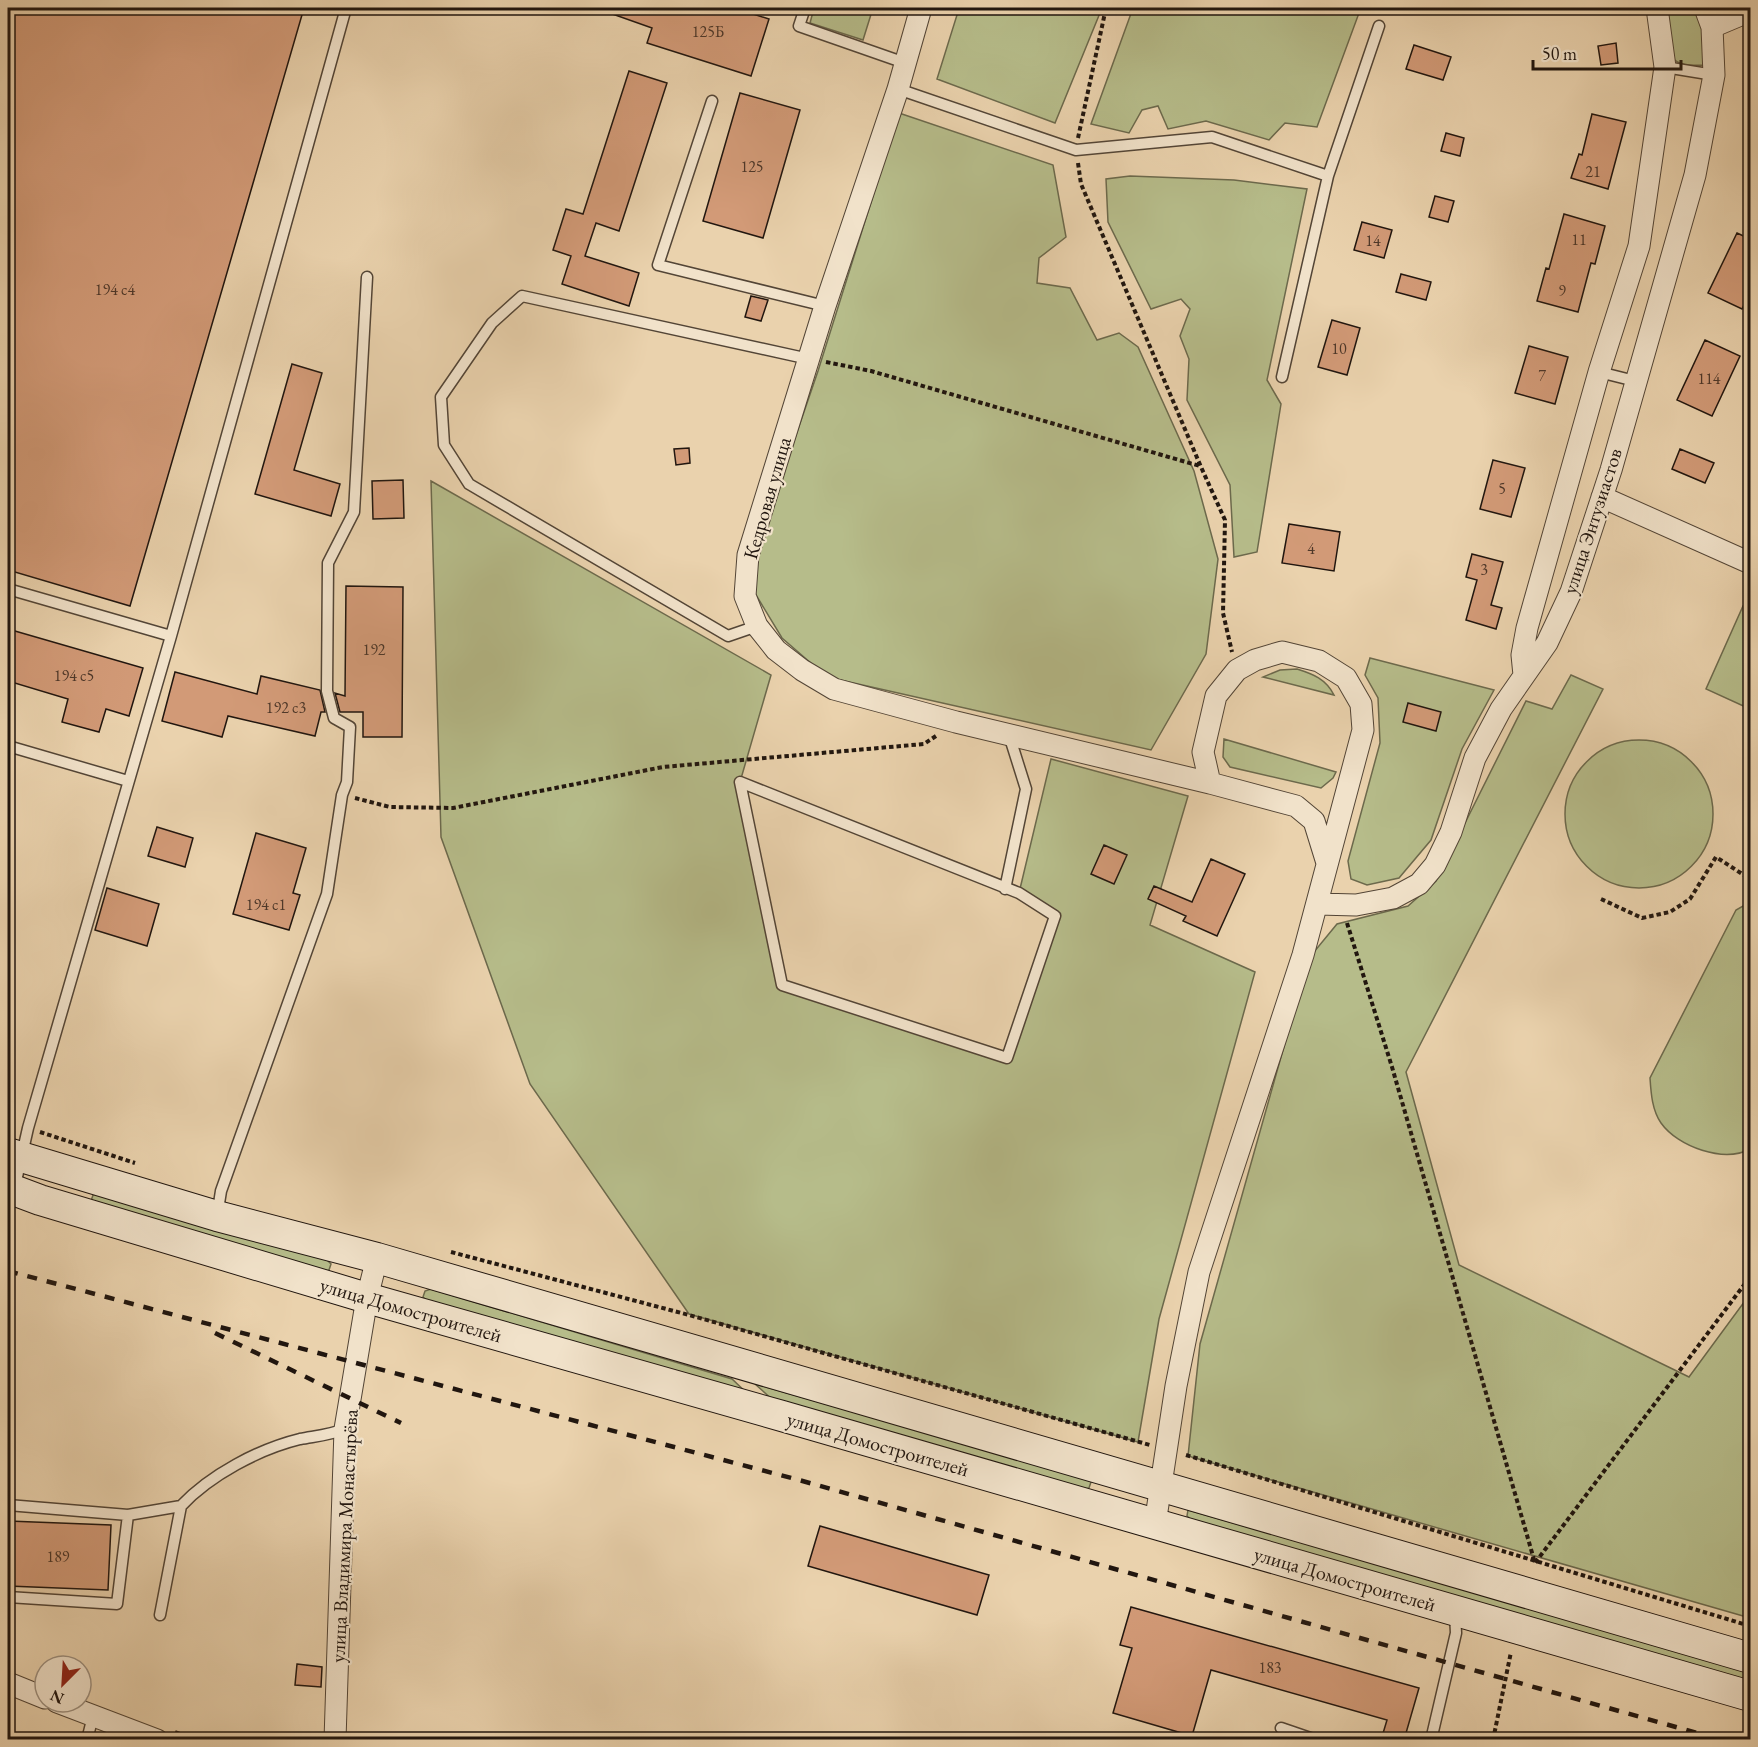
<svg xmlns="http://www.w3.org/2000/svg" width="1758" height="1747" font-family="'EB Garamond',serif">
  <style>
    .green { fill: #b6bc8a; stroke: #6c694c; stroke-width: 1.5 }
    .building { fill: #d29a77; stroke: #21160f; stroke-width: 1.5 }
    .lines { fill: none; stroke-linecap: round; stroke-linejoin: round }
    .service-casing { stroke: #534536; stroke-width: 13 }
    .minor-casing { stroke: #534536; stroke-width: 23 }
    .secondary-casing { stroke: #21160f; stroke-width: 32 }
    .path { stroke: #21160f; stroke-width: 4; stroke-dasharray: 4.5 3; stroke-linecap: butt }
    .service { stroke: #f1e2ca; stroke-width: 10 }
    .minor { stroke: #f1e2ca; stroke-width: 21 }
    .secondary { stroke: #f1e2ca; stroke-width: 30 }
    .rail { stroke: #21160f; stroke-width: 4.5; stroke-dasharray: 10 10; stroke-linecap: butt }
    .labels { text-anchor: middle; stroke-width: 4.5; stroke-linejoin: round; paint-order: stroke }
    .number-label { font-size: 16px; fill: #4d3729 }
    .street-label { font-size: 20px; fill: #21160f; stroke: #f1e2ca }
  </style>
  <rect width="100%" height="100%" fill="#ead2ad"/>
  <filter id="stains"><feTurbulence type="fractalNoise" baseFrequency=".00333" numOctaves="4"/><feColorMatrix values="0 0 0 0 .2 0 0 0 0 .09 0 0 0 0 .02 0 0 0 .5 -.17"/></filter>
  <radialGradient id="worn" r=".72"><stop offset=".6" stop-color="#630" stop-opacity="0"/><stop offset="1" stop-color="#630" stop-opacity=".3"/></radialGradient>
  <!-- green -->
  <path class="green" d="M814,8H873L863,40L810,23Z
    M957,8H1102L1055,123L937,79L957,15Z
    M1133,8H1358L1359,13L1317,127L1285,123L1269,140L1206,121L1168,129L1158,106L1142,110L1129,133L1091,124Z
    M1664,8H1695L1707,45L1708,65C1694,65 1682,68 1671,57Z
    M899,113L1053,165L1066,237L1039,258L1037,283L1070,288L1097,340L1119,333L1138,347L1194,471L1218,559L1206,654L1151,750L827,677L782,638L753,590L757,549L818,371Z
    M1130,176L1234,180L1307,189L1267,380L1281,404L1257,552L1234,557L1230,485L1187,400L1189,359L1180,336L1190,309L1181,299L1151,309L1108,222L1106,179Z
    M431,481L771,675L740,782L782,985L1007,1058L1055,916L1019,893L1051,759L1188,796L1150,925L1255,972L1159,1319L1138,1442L689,1314L530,1084L441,837Z
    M1743,606L1750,609V709L1706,689Z
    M1370,658L1494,690L1462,749L1431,840L1399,878L1367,885L1351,879L1348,861L1380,743L1378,698L1365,675Z
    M1297,669C1313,674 1326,679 1334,695L1263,677L1280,670Z
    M1571,675L1603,689L1406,1072L1459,1265L1689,1377L1750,1294V1618L1188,1456L1200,1344L1309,958L1337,924L1408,906L1436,881L1526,701L1552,709Z
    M1224,739L1336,772L1333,778L1321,788L1230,767L1223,757Z
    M1565 814a74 74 0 1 1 148 0a74 74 0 1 1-148 0Z
    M1750,902V1149C1724,1163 1678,1147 1661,1123C1652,1110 1651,1093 1650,1078L1736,910Z
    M99,1193L327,1260L331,1264L329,1270L324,1273L91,1201L93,1195Z
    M431,1289L732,1379L750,1396L427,1301L423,1297L425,1291Z
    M755,1384L1087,1478L1091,1482L1089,1488L1083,1490L775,1402Z
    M1188,1510L1750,1671V1683L1191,1520L1187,1516Z"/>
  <!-- building -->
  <path class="building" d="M8,8H304L130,606L8,570Z
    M601,8H734L769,19L751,76L647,43L652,28L601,10Z
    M1616,43L1618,63L1601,65L1598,46Z
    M1414,45L1451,57L1443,80L1406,69Z
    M629,71L667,83L619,231L596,223L585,256L639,273L629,306L562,284L571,256L553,250L566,209L583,214Z
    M740,93L800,110L763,238L703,221Z
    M1592,114L1626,122L1608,189L1571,178L1579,154L1582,155Z
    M1446,133L1464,138L1460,156L1441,151Z
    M1435,196L1454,201L1448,222L1429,217Z
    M1564,214L1605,226L1595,264L1591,263L1578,312L1537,301L1546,268L1549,269Z
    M1362,222L1392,230L1384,258L1354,250Z
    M1737,233L1750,239V292L1742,309L1708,293Z
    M1401,274L1431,282L1426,300L1396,292Z
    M751,296L768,300L761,321L745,317Z
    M1332,320L1360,328L1347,375L1318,367Z
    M1705,340L1740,356L1712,416L1677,400Z
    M1529,346L1568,357L1555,404L1515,393Z
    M292,364L322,373L294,470L340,484L331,516L255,494Z
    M689,448L690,463L676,465L674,449Z
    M1680,449L1714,463L1705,483L1672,469Z
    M1493,460L1525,468L1511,517L1480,509Z
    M403,480L404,518L373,519L372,481Z
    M1289,524L1340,532L1334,571L1282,563Z
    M1472,554L1503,562L1491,605L1502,608L1496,629L1466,620L1477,580L1466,577Z
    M346,586L403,587L402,737H363V712H340L335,693L345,696Z
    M8,629L143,668L129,716L106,709L99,732L62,722L68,699L8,681Z
    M175,672L257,694L261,676L320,690L325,712H321L315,736L228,716L222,737L162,721Z
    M1408,703L1441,712L1436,731L1403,722Z
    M157,827L193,838L185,867L148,856Z
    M256,833L306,848L293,893L300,895L289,930L233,914Z
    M1104,845L1127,855L1114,884L1091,874Z
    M1211,859L1245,874L1217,936L1183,921L1186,916L1148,899L1154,886L1192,902Z
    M107,888L159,904L147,946L95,930Z
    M8,1521L111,1525L108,1590L8,1586Z
    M820,1526L989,1575L977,1615L808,1566Z
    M1131,1607L1419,1688L1404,1740H1381L1387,1720L1211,1670L1192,1736L1113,1713L1132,1648L1120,1645Z
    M297,1664L322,1667L321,1687L295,1685Z"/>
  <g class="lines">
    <defs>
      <path id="service" d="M805,8L799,26L905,63
        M1665,67L1714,75
        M898,89L1076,150L1212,137L1328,176L1282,377
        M712,101L658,265L825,306
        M1328,176L1379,26
        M1599,372L1635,381
        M8,589L171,636
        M757,626L728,636L469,484L444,445L441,397L492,323L522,296L809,359
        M8,746L128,781
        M740,782L1019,893L1055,916L1007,1058L782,985Z
        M1005,889L1026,789L1009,735
        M8,1207L14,1190L28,1128L171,636L346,8
        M217,1216L221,1191L327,894L342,795L347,782L350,727L334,718L327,691L328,563L354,512L367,277
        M8,1505L128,1515L181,1506
        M8,1597L117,1604L128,1515
        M160,1615L181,1506C210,1475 259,1449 300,1439C316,1436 330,1435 345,1429
        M1281,1728L1316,1740
        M87,1740L93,1716
        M1431,1740L1456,1633L1455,1614"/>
      <path id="minor" d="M921,8L898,89L825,306L748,555L745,596L757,626L776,650L802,670L834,689L956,722L1210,783
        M1712,27L1750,11
        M1602,497L1750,563
        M1524,675L1522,655L1527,628L1599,372L1639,246L1665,67L1657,8
        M1318,904L1356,905L1393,898L1419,884L1435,865L1451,832L1475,758L1501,709L1547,643L1571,592L1611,470L1695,175L1714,75L1712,27L1705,8
        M1155,1524L1176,1386L1199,1272L1303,955L1363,730L1361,704L1346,678L1319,661L1282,652L1255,660L1237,670L1216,696L1203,752L1210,783L1296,806L1314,821L1327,863
        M8,1683L45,1698
        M57,1702L157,1740
        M335,1740L345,1429L367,1298L377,1258"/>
      <path id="secondary" d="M8,1153L217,1216L377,1258L1750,1658
        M8,1188L40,1200L367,1298L782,1416L1750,1696"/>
    </defs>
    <!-- service casing -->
    <use href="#service" class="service-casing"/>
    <!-- minor casing -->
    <use href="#minor" class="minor-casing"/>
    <!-- secondary casing -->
    <use href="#secondary" class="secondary-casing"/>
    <!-- path -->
    <path class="path" d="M1078,138L1106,8
      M1078,163L1081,184L1201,467L1225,520L1223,613L1232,652
      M826,362L871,371L1200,466
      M355,798L390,807L453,808L663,767L924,744L936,736
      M1601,899L1642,918L1670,912L1690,899L1716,857L1750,879
      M1347,923L1392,1067L1535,1563L1750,1277
      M8,1118L11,1123
      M40,1132L135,1163
      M451,1252L689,1315L1150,1445
      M1186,1455L1750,1626
      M175,1732L195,1740
      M1493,1740L1511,1652"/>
    <!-- service -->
    <use href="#service" class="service"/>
    <!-- minor -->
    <use href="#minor" class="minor"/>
    <!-- secondary -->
    <use href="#secondary" class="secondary"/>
    <!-- rail -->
    <path class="rail" d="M8,1271L799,1480L1722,1740
      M215,1333L401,1423"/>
  </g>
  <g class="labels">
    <!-- number labels -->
    <g class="number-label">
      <text x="708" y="37">125Б</text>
      <text x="752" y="172">125</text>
      <text x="1593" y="177">21</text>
      <text x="1579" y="245">11</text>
      <text x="1373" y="246">14</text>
      <text x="115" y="295">194 с4</text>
      <text x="1562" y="296">9</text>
      <text x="1339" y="354">10</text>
      <text x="1542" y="381">7</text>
      <text x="1709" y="384">114</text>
      <text x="1502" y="494">5</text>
      <text x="1311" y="554">4</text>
      <text x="1484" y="575">3</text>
      <text x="374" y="655">192</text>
      <text x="74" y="681">194 с5</text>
      <text x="286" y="713">192 с3</text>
      <text x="266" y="910">194 с1</text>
      <text x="58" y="1562">189</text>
      <text x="1270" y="1673">183</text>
    </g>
    <!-- street labels -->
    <g class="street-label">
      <text transform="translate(767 498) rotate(-74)" y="7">Кедровая улица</text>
      <text transform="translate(1592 521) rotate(-72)" y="7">улица Энтузиастов</text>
      <text transform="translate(411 1310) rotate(16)" y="7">улица Домостроителей</text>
      <text transform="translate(878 1444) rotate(16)" y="7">улица Домостроителей</text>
      <text transform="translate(344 1536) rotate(-87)" y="7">улица Владимира Монастырёва</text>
      <text transform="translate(1345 1579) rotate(16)" y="7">улица Домостроителей</text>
    </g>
  </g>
  <!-- margin -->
  <rect width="1758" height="1747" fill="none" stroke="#ead2ad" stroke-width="30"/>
  <rect x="9" y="9" width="1740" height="1729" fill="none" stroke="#21160f" stroke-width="3"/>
  <rect x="15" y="15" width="1728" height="1717" fill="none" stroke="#21160f" stroke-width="1.5"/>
  <!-- north arrow -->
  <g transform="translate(63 1684) rotate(204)"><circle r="28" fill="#f1e2ca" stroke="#9e907f" stroke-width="1.5"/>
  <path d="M0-4.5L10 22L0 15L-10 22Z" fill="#8f2418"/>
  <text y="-9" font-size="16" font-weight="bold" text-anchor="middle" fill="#21160f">N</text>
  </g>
  <!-- scale -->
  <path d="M1533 60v9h148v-9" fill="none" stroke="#21160f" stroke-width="3"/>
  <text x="1542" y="60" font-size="18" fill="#21160f" stroke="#f1e2ca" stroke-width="4.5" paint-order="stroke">50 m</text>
  <rect width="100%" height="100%" filter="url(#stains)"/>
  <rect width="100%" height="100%" fill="url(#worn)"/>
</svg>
